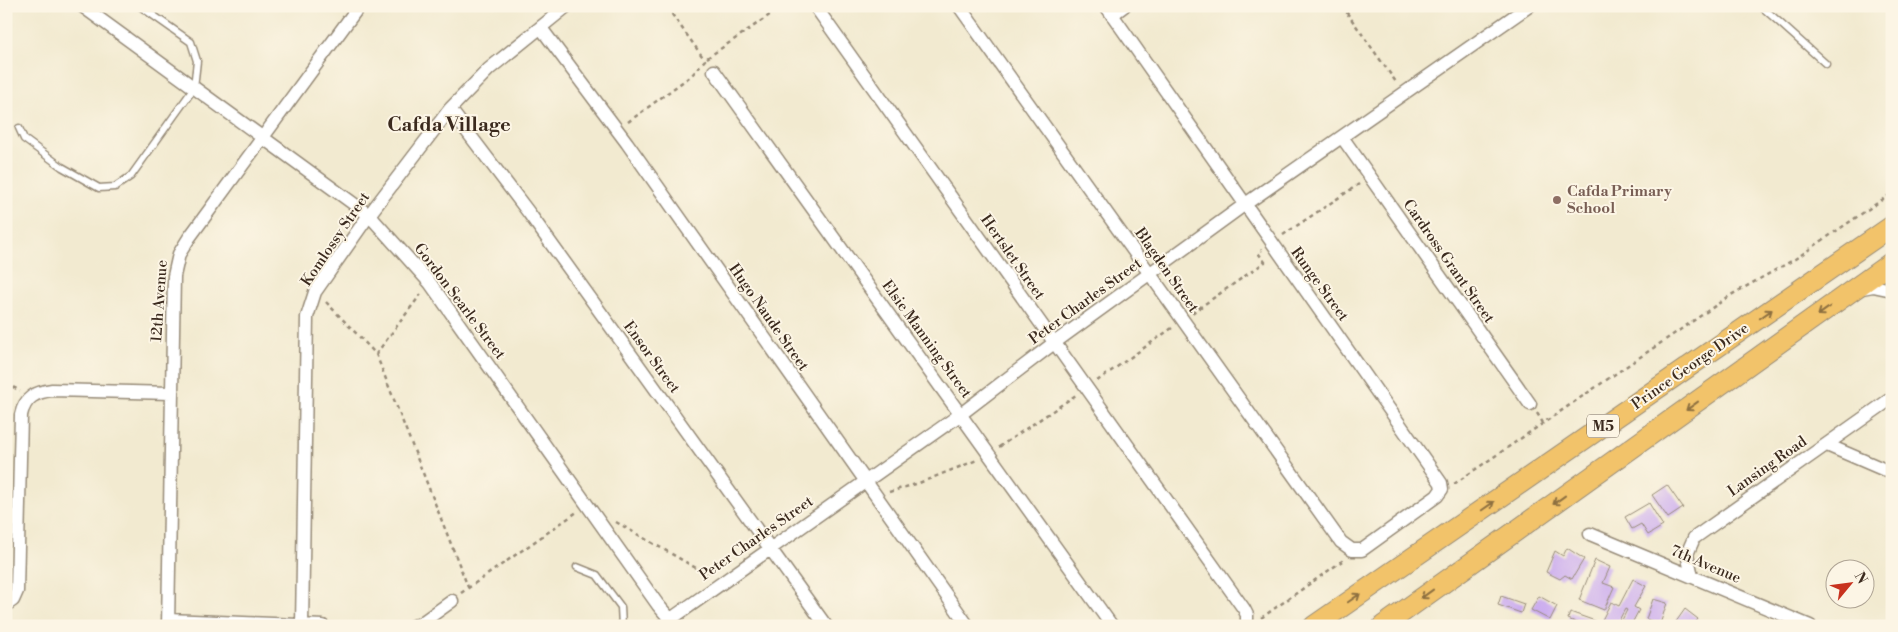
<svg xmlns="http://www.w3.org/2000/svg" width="1898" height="632" font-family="'Libre Bodoni',serif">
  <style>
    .building { fill: #cbacef }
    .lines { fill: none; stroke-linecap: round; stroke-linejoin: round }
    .service-casing { stroke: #968a77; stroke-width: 9 }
    .minor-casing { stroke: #968a77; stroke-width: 15 }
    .primary-casing { stroke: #968a77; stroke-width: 22 }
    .path { stroke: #968a77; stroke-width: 2.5; stroke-dasharray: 4 4; stroke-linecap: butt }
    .service { stroke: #fff; stroke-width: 6 }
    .minor { stroke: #fff; stroke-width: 12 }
    .primary { stroke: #f2c36a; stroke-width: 20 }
    .oneway { stroke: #8d6f40 }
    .education-dot { fill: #8d6e63; stroke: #fcf5e5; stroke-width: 2 }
    .labels { text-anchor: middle; stroke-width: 4; stroke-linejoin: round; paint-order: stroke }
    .shield { fill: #fcf5e5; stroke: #75675a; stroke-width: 1 }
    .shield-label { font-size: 14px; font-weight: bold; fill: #3b2a1e }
    .education-label { font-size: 15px; font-weight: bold; fill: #785e54; stroke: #fcf5e5; text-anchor: start }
    .street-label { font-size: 15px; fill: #3b2a1e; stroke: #fcf5e5 }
    .district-label { font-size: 20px; font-weight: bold; fill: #3b2a1e; stroke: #fcf5e5 }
  </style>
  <rect width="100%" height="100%" fill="#fcf5e5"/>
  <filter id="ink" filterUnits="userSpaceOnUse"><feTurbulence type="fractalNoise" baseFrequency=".02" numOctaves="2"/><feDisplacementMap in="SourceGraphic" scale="10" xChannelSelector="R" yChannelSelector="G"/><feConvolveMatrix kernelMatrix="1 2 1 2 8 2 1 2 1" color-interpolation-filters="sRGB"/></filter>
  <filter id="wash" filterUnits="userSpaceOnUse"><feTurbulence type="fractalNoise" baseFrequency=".0096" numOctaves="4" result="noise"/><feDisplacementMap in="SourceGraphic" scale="20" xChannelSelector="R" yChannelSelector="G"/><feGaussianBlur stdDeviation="1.12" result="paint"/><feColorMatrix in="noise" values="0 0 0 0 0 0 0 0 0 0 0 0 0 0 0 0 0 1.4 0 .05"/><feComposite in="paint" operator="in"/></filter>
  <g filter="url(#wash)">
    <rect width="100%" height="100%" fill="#f2ead0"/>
    <g id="blocks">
      <!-- building -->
      <path class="building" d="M1667,485L1683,508L1668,518L1652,495Z
        M1649,503L1663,526L1648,535L1641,524L1632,529L1625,517Z
        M1567,548L1584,559L1572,579L1565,575L1560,579L1546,572L1555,551L1563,556Z
        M1595,560L1610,567L1603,583L1614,587L1604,610L1579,600Z
        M1633,579L1646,586L1634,607L1639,610L1631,625L1622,620L1627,610L1625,609L1616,626L1602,620L1611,602L1619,606Z
        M1501,596L1524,604L1521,613L1498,605Z
        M1539,596L1557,606L1550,620L1531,610Z
        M1653,599L1667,603L1660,624L1646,619Z
        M1685,609L1698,619L1693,626H1673Z
        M1570,612L1598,622L1596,626H1585L1568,619Z"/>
    </g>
  </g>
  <g filter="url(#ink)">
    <use href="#blocks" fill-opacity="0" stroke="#968a77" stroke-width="1"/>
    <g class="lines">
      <defs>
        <path id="service" d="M1761,6L1826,64
          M19,128L24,139L62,167L99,188L115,187L131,176L194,88L197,61L191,42L140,6
          M577,567L597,575L621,607L622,626"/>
        <path id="minor" d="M82,6L369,215L430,283L658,605L676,626
          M815,6L1244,609L1247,615V626
          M959,6L1341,542L1352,550H1362L1437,496L1442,489L1441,483L1106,6
          M1112,15L1124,6
          M541,28L627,143L968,626
          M714,71L1112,626
          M450,109L529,213L826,626
          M1342,137L1530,404
          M1857,289L1873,286L1892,290
          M1827,445L1892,473
          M1590,534L1810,626
          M1692,576L1687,554L1694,538L1892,398
          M6,605L13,600L17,591L21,415C25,397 36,392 52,390L171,393
          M168,620L323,626
          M302,625L307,317L315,292L369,215L450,109L489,69L567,6
          M168,626L174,276L179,254L189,238L359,6
          M413,626L420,624L452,601
          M661,626L961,414L1054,343L1244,205L1529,6"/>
        <path id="primary" d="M1314,626L1892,226
          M1383,626L1892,262"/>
      </defs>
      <!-- service casing -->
      <use href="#service" class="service-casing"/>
      <!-- minor casing -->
      <use href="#minor" class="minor-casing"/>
      <!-- primary casing -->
      <use href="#primary" class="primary-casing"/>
      <!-- path -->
      <path class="path" d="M1342,6L1396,82
        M707,58L783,6
        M628,122L692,75L705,60L666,6
        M1283,235L1359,184
        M326,302L376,354L421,294
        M1192,313L1265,262L1258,253L1262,250
        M376,354L468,587
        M1097,381L1172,328
        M6,383L20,391
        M1537,413L1543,423
        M999,447L1076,395
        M1454,484L1731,295L1795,259L1892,193
        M889,492L919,483L977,460
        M616,522L708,575
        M461,593L577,512
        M1261,618L1345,559"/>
      <!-- service -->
      <use href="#service" class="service"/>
      <!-- minor -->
      <use href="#minor" class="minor"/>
      <!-- primary -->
      <use href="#primary" class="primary"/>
    </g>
    <!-- one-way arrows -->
    <defs><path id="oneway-shaft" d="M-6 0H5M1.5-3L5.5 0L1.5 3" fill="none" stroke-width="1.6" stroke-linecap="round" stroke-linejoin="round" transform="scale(1.25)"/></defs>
    <g class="oneway">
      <use href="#oneway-shaft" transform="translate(1824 311) rotate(144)"/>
      <use href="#oneway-shaft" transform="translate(1766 314) rotate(-35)"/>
      <use href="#oneway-shaft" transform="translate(1692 406) rotate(144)"/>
      <use href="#oneway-shaft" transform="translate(1559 500) rotate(144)"/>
      <use href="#oneway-shaft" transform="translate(1488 506) rotate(-35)"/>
      <use href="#oneway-shaft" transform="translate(1427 594) rotate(144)"/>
      <use href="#oneway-shaft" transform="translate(1354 598) rotate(-35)"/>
    </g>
  </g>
  <!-- markers -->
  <circle class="education-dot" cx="1557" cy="200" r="5"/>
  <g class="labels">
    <!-- shield labels -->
    <rect class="shield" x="1587" y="414.5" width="32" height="23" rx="4"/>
    <g class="shield-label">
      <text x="1603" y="431">M5</text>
    </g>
    <!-- education labels -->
    <g class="education-label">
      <text x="1567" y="196">Cafda Primary<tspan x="1567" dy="17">School</tspan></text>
    </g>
    <!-- street labels -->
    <g class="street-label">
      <text transform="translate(335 239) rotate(-56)" y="5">Komlossy Street</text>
      <text transform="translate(1013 257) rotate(55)" y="5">Hertslet Street</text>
      <text transform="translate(1449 261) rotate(55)" y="5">Cardross Grant Street</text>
      <text transform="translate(1167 270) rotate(55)" y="5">Blagden Street</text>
      <text transform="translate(1320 284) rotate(54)" y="5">Runge Street</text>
      <text transform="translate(159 301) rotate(-86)" y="5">12th Avenue</text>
      <text transform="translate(460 301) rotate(53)" y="5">Gordon Searle Street</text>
      <text transform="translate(1085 301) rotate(-36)" y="5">Peter Charles Street</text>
      <text transform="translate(769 317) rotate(55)" y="5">Hugo Naude Street</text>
      <text transform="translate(927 339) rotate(54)" y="5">Elsie Manning Street</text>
      <text transform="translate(652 357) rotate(54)" y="5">Ensor Street</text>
      <text transform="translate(1690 366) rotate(-35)" y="5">Prince George Drive</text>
      <text transform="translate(1767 466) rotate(-35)" y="5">Lansing Road</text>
      <text transform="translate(756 538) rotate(-35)" y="5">Peter Charles Street</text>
      <text transform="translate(1706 564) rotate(23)" y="5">7th Avenue</text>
    </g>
    <!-- district labels -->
    <g class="district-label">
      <text x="449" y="131">Cafda Village</text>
    </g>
  </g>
  <!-- margin -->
  <rect width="1898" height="632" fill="none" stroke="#fcf5e5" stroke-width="25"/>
  <!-- north arrow -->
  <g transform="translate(1850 584) rotate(61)"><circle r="24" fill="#fcf5e5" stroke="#afa495"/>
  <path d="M0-4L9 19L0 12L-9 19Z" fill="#c8321e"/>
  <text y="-8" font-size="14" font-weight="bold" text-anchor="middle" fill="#3b2a1e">N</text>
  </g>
</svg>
